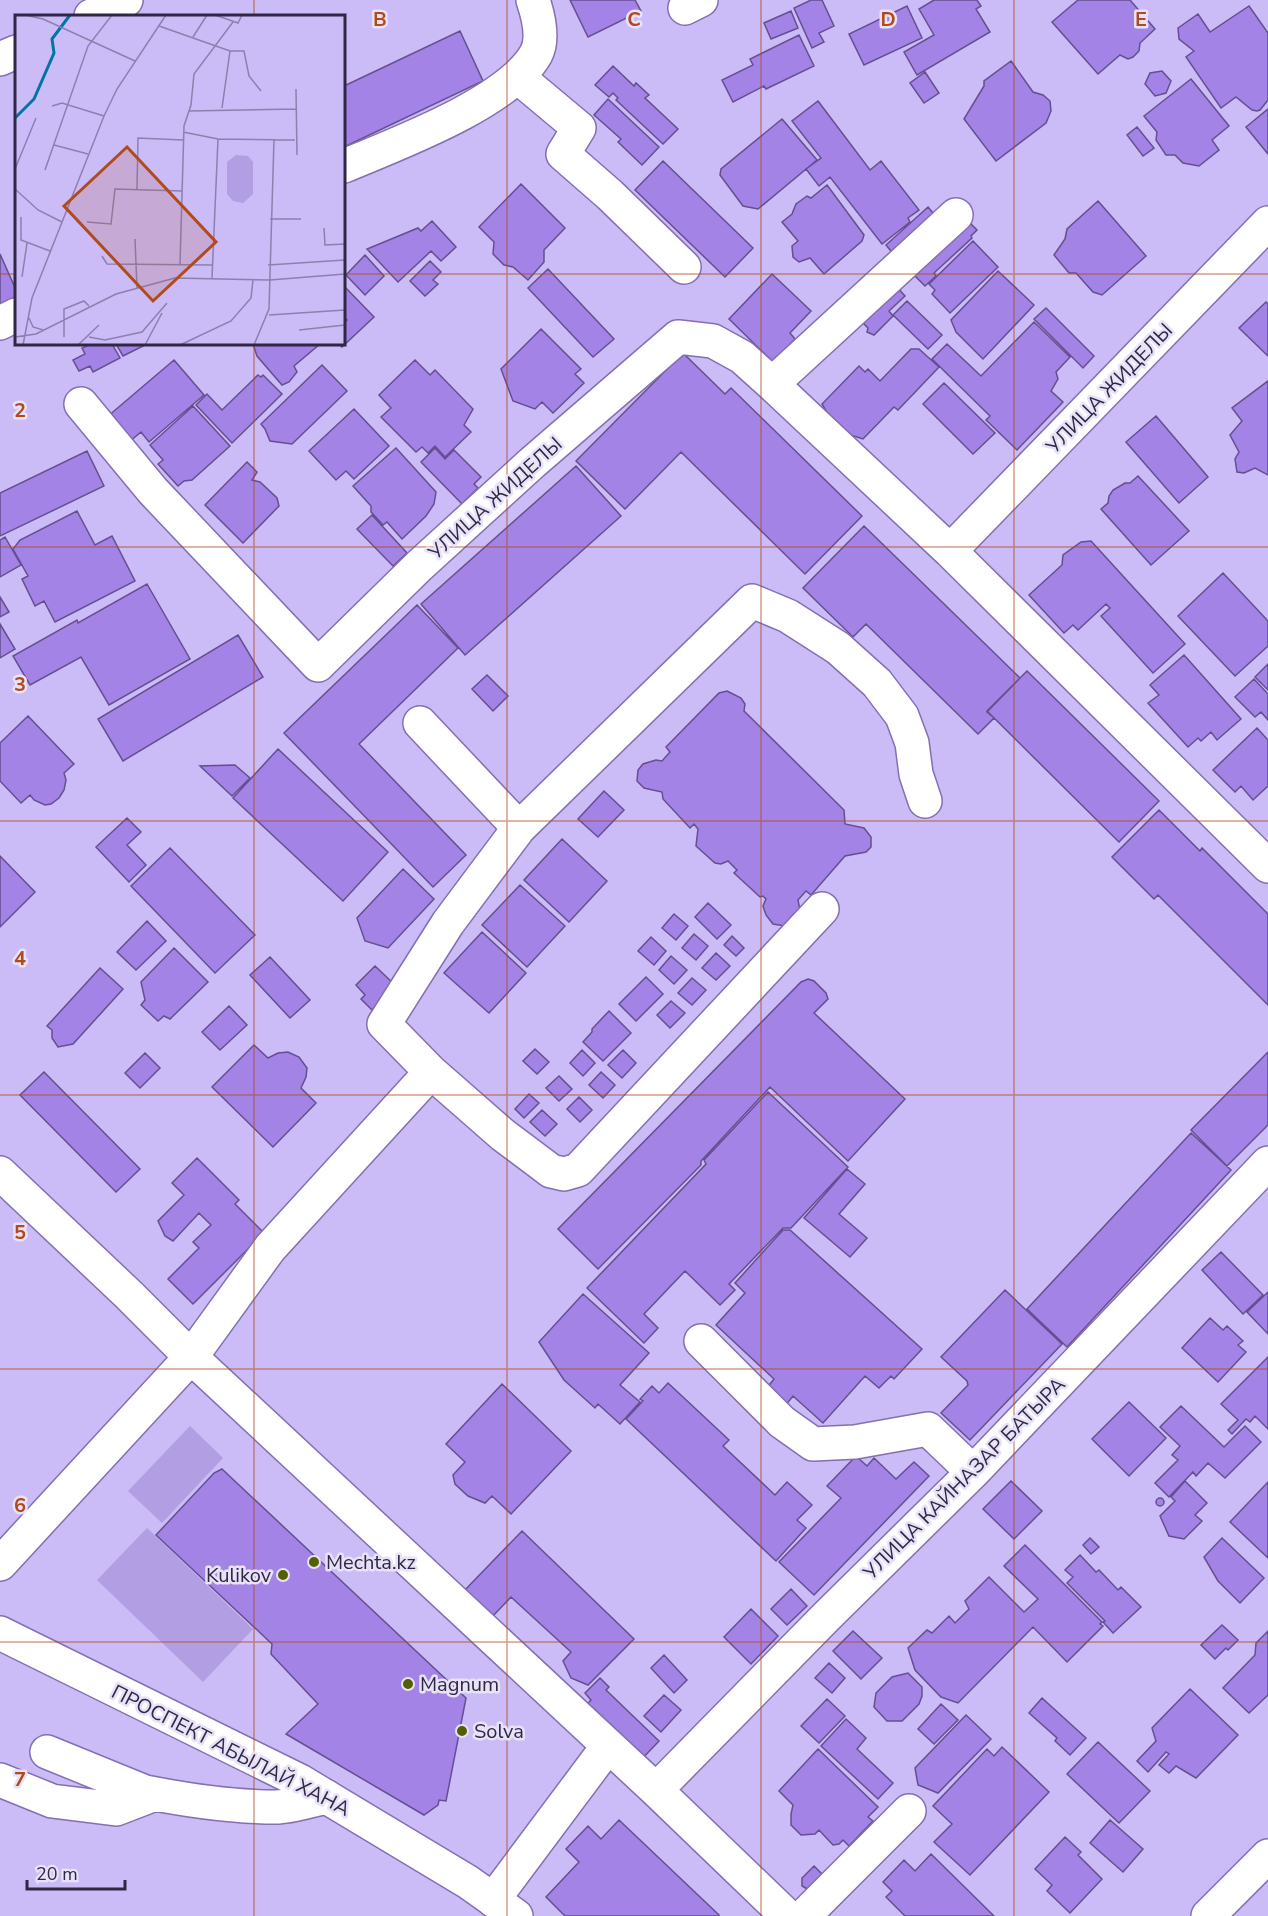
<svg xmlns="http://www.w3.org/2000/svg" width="1268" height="1916" font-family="'Nunito Sans',sans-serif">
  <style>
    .green { fill: #b29ee2 }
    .building { fill: #a383e6; stroke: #654f91; stroke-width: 1.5 }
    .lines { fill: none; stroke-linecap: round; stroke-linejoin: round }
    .minor-casing { stroke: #846fb3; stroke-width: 36 }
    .major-casing { stroke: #846fb3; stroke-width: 36 }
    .minor { stroke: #fff; stroke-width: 33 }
    .major { stroke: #fff; stroke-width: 33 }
    .grid { fill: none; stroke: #b14a1d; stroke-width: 1.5; stroke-opacity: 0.55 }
    .poi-dot { fill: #545f00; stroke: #e8e2f9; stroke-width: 2 }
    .labels { text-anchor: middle; stroke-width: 5; stroke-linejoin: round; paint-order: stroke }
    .street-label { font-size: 20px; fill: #302744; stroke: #e8e2f9 }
    .poi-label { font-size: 20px; fill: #302744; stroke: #e8e2f9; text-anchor: start }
    .inset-river { fill: none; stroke: #0374a6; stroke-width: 3 }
    .inset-road { fill: none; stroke: #8d80af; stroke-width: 1.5 }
    .view { fill: #b14a1d; fill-opacity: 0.15; stroke: #b14a1d; stroke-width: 3 }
    .inset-edge { fill: none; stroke: #302744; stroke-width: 3 }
    .grid-label { font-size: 20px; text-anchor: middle; font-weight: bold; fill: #b14a1d; stroke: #e8e2f9; stroke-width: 5; stroke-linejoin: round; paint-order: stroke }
  </style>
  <rect width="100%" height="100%" fill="#cbbbf6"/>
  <!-- green -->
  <path class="green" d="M190,1426L223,1458L162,1523L128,1491Z
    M147,1528L253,1629L203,1682L97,1580Z"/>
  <!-- building -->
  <path class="building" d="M570,0H635L641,11L588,37Z
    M811,0H822L834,26L819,33L824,42L812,48L794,8Z
    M934,0H977L981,6L976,9L990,32L917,75L904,52L934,35L919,9Z
    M1078,0H1130L1155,29L1140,43L1139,51L1133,57L1128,59L1120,55L1098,74L1052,22Z
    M907,6L922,38L864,65L849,34Z
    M1249,6L1268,33V100L1260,110L1257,111L1252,110L1236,97L1221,108L1186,57L1194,51L1179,39L1178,28L1198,14L1210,32Z
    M791,11L798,28L771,39L764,23Z
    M460,31L483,81L344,147V86Z
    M799,35L814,66L766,89L764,86L733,102L722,80L753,65L750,59Z
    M1011,61L1033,92L1043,95L1050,101L1051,111L1046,123L996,161L964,119L984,86V81Z
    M613,66L634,86L636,83L649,95L645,98L678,129L663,144L616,100L618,98L613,93L609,97L595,85Z
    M1162,71L1171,81L1166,93L1155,96L1145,84L1150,73Z
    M925,72L939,93L924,103L910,83Z
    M1191,79L1229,126L1212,140L1219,150L1199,166L1183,163L1175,155H1166L1156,140L1157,132L1144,116Z
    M608,99L659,147L642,165L618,142L621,139L594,115Z
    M818,101L870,170L881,161L919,210L908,218L910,222L882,244L830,177L819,186L806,169L821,158L792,121Z
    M1268,109V154L1246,127Z
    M782,119L817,160L758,209L743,206L720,175L721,169Z
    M1137,127L1154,148L1143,156L1127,135Z
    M663,161L753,248L725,277L635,190Z
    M521,184L565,228L544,250V262L528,280L513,267L504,265L493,254L494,242L479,227Z
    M827,185L864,235L862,241L824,274L810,258L799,262L793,257L792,246L798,241L782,222L792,214L796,204L807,196L811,198Z
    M1098,201L1146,256L1102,295L1093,292L1076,273H1069L1054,255L1065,239L1067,229Z
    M928,207L937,218L895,256L886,245Z
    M966,219L977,230L971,236L972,238L934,273L936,276L925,286L911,272Z
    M432,221L456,247L441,261L431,251L398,282L367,249L418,228L421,231Z
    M973,241L998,267L950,313L932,294L935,290L929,284Z
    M0,254L16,290V299L0,307Z
    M365,255L384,276L365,295L346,275Z
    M430,261L441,272L433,280L438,284L425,296L410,281Z
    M548,269L614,339L593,357L528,288Z
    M998,271L1034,305L983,359L956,332L951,320Z
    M772,274L811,311L790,333L795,339L773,362L729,319Z
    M344,286L374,317L342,347L338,344H344V323L347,320L344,317Z
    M896,286L905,296L889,311L893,316L874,335L867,332L868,328L860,320Z
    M907,301L942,335L928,349L893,315Z
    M1266,302L1268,304V356L1239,328Z
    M1046,308L1094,356L1083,368L1034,319Z
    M1034,322L1070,357L1056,372L1058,379L1051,391L1063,402L1017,450L986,420L990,416L932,359L947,344L981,376Z
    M541,329L581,369L575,374L584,383L553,413L542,402L535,409L513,401L501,369Z
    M91,344H112L120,358L93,372L90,366L79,371L73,360L85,354L82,348Z
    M116,344H147L123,356Z
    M253,344H320L294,366L297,372L289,382L282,385L257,356Z
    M911,349H919L939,367L898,410L894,407L863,439L838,431L822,404L859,366L865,372L868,369L880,381Z
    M683,353L725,394L731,388L862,516L805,574L681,452L625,509L576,461Z
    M174,360L204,395L149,442L141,432L129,442L107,417Z
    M415,360L430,375L435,370L473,409L464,425L471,432L445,457L435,446L428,453L422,447L416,452L381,417L391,408L379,395Z
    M322,365L347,391L292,444L270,441L265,429L261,424Z
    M258,375L261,377L263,375L282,394L232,443L196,405L207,394L222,410Z
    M1268,381V475L1255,468L1244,473L1237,472L1235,459L1239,452L1230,435L1242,421L1232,408Z
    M944,383L995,433L973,454L923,404Z
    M193,406L230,446L192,480L184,481L178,486L158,464L163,460L150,445Z
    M354,409L389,446L354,479L346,471L336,480L309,451Z
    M1156,416L1208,477L1179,503L1126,442Z
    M396,448L436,492L434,504L426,516L402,539L387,522L383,525L371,512V506L353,486Z
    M435,448L445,459L454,450L481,477L474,484L478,488L462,504L421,462Z
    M87,451L104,486L0,536V493Z
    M247,462L257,472L252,480L260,482L277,498L279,506L243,543L205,505Z
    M576,466L621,516L465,655L421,604Z
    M1138,476L1189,531L1151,565L1101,509L1108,503L1109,496L1113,490L1125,483H1130Z
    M77,511L95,545L112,536L135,581L55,622L44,601L35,606L22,579L28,576L13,549L20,540Z
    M372,515L407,553L393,566L357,529Z
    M864,526L1020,678L987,712L994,718L978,734L866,624L853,637L803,588Z
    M5,537L21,565L0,577V540Z
    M1091,541L1185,644L1153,673L1101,616L1110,608L1106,604L1078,630L1073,625L1064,633L1029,595L1062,565L1063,555L1081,542Z
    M1223,573L1268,621V646L1235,676L1178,616Z
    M147,584L190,659L109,705L81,657L30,685L13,656L77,620L78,623Z
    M0,597L9,612L0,617Z
    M417,605L458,648L359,744L466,855L433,887L284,733Z
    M0,624L15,649L0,658Z
    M238,635L263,677L123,761L98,719Z
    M1184,655L1241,719L1217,740L1211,732L1201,741L1198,738L1188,747L1148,703L1159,695L1150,685Z
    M1268,664V690L1255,677Z
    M1027,671L1159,801L1119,842L987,711Z
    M487,675L508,696L493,711L472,689Z
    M1254,679L1268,694V720L1261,712L1255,717L1235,697Z
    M727,691L741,698L745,704L744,711L844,810L845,824L864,828L871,837V847L866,852L845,856L811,895L806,891L798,900L800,910L785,926L773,924L766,915L763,906L766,899L763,896L760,897L734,873L737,870L728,861L721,864L715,863L696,846L698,829L694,824L690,828L663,799L662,792L644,788L637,781L638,770L643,764L656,760L662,761L670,752L666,747L719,693Z
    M28,716L74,764L64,773L66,780L64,790L59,798L51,804L45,805L34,800L30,795L21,803L0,781V743Z
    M1257,728L1268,740V786L1253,800L1241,786L1235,792L1213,770Z
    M278,749L388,852L343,901L233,798Z
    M235,765L250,778L232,796L200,766Z
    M604,791L624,810L598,837L578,819Z
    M1159,810L1200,851L1202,848L1268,914V1005L1158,895L1154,899L1112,857Z
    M127,818L141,832L127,845L146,865L129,882L96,847Z
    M562,839L607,881L569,922L524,880Z
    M170,848L255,935L215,973L131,886Z
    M0,856L35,892L0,927Z
    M403,869L434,899L388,948L365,941L357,918Z
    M520,885L565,926L527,967L482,925Z
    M708,903L731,925L717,939L695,917Z
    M674,914L688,926L676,940L662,928Z
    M147,921L166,941L136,970L117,952Z
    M482,932L526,973L489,1013L444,973Z
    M694,934L708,946L696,960L682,948Z
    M732,936L744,948L736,956L724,945Z
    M651,937L666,951L654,965L638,951Z
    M174,948L208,982L170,1019L164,1016L158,1021L141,1005L145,1000L141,982Z
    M716,953L730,966L716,980L702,968Z
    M671,956L687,970L674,984L659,970Z
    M270,957L310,1000L290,1018L250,975Z
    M375,966L396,986L372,1010L361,999L365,995L356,985Z
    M100,968L123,989L73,1044L58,1047L52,1038V1030L47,1026Z
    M646,977L663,994L636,1021L619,1004Z
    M692,978L706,990L692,1005L678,993Z
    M808,979L814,981L826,993L828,999L814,1013L905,1099L848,1161L770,1087L701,1161V1165L598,1269L558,1229L801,982Z
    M671,1001L685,1013L670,1028L657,1015Z
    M229,1006L247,1025L220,1050L202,1032Z
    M609,1011L631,1033L603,1061L583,1042L592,1032V1029Z
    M254,1045L268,1058L278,1053L288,1052L299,1057L307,1068L306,1077L301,1088L316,1103L273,1147L212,1087Z
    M535,1049L549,1062L537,1074L523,1061Z
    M582,1050L595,1063L583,1076L570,1063Z
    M623,1050L636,1063L622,1078L608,1065Z
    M1268,1052V1125L1227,1166L1191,1130Z
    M145,1053L160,1068L140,1088L125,1073Z
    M44,1072L140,1169L116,1192L20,1095Z
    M601,1072L615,1085L603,1098L589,1085Z
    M559,1076L572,1089L559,1101L546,1088Z
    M768,1092L848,1167L791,1228H783L729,1284L735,1290L720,1305L685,1271L644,1314L658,1328L644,1343L587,1288L706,1164L704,1160Z
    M529,1094L539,1103L524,1118L515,1109Z
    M579,1097L592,1110L580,1122L567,1109Z
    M542,1110L557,1124L545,1136L530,1122Z
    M1191,1133L1231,1170L1067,1347L1027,1309Z
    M197,1158L239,1200L235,1204L264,1233L193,1304L168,1279L199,1248L193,1242L211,1225L199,1213L173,1241L165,1236L158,1221L184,1195L172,1183Z
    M847,1169L865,1184L839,1214L867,1238L850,1257L804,1218Z
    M783,1230H790L922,1349L894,1379L891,1376L879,1388L865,1376L823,1423L793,1396L785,1406L766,1389L774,1379L716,1325L745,1293L735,1283Z
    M1221,1252L1263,1295L1243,1314L1202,1270Z
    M1005,1290L1062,1344L970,1440L941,1413L968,1385L967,1381L941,1357Z
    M1268,1292V1334L1247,1312Z
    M583,1294L649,1353L620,1385L640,1402L620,1424L598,1404L595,1408L564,1380L539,1342Z
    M1210,1318L1223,1330L1227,1326L1243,1341L1238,1345L1246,1352L1218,1382L1182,1348Z
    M1268,1357V1429L1255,1416L1250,1422L1246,1419L1232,1434L1228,1430L1238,1420L1221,1404Z
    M668,1383L729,1440L723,1446L775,1495L787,1482L812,1505L797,1520L806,1528L776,1561L626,1419L643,1401L640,1399L652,1386L659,1393Z
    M502,1384L571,1451L511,1514L492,1496L485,1503L468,1496L455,1484L453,1475L465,1462L446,1444Z
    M1129,1402L1166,1438L1129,1476L1092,1439Z
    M1181,1406L1224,1447L1245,1426L1261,1442L1225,1478L1208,1463L1196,1476L1193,1472L1169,1497L1155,1483L1178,1460L1172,1455L1180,1446L1160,1427Z
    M856,1456L867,1466L874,1458L896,1479L914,1462L929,1476L814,1595L779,1562L841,1498L827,1486Z
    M222,1469L466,1698L446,1801L439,1800L438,1805L424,1815L286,1734L318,1704L271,1654L272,1644L156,1535L214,1473Z
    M1011,1481L1042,1511L1014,1539L983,1509Z
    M1185,1481L1207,1503L1195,1515L1202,1521L1184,1539L1169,1536L1160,1516L1175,1501L1171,1497Z
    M1268,1482V1558L1230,1522Z
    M1156 1502a4 4 0 1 1 8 0a4 4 0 1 1-8 0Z
    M522,1531L634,1639L588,1685L571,1678L563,1661L571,1652L511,1597L490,1619L464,1591Z
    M1090,1538L1099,1547L1091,1554L1083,1545Z
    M1222,1538L1264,1578L1240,1603L1218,1581L1204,1557Z
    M1025,1545L1102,1622L1100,1624L1103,1626L1067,1662L1033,1627L958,1703L941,1697L915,1670L908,1648L927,1630L932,1633L949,1616L955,1623L969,1609L965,1601L989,1577L1024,1612L1038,1599L1004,1566Z
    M1080,1555L1096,1572L1099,1570L1118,1590L1121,1587L1141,1607L1113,1633L1103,1622L1105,1621L1067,1583L1073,1577L1065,1570Z
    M791,1589L807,1606L787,1625L771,1609Z
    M751,1609L778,1636L751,1664L724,1637Z
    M1222,1625L1238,1640L1228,1650L1226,1648L1215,1659L1201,1645Z
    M853,1631L882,1658L861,1679L833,1651Z
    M1268,1631V1695L1249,1713L1223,1688L1255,1655L1256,1643Z
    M664,1655L687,1680L674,1693L651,1668Z
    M829,1663L845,1678L832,1693L815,1678Z
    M908,1673L922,1687V1696L919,1704L902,1721H887L874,1707L876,1693L892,1677Z
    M600,1678L609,1687L606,1690L659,1741L639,1762L583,1709L591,1700L585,1693Z
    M1190,1689L1238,1735L1196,1778L1176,1766L1169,1773L1159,1765L1169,1754L1166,1752L1148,1772L1137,1761L1156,1741L1152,1728Z
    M664,1695L681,1710L661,1732L644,1716Z
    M1042,1698L1086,1738L1070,1755L1055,1741L1057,1738L1029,1713Z
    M827,1699L845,1716L819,1743L801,1726Z
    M941,1704L958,1720L934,1744L918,1729Z
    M966,1715L991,1739L938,1793L918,1785L915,1768Z
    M846,1719L866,1738L857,1749L893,1783L878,1799L821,1746Z
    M1098,1742L1150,1791L1119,1823L1067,1774Z
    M1002,1747L1049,1792L970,1875L934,1842L952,1824L933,1806L987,1749L994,1756Z
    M818,1749L878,1807L868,1817L873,1821L849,1846L843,1840L839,1844L833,1845L819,1830L815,1834L801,1835L791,1825V1814L793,1805L779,1791Z
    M619,1820L719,1915L718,1916H565L546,1897L579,1862L566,1849L588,1826L601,1839Z
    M1110,1820L1143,1849L1123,1872L1090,1843Z
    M1065,1837L1081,1852L1078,1855L1102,1879L1070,1913L1047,1891L1052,1885L1035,1869Z
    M931,1854L994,1916H905L886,1897L892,1891L883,1882L904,1860L915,1871Z
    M814,1866L827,1879L813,1892L802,1886V1878Z"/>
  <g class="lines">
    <defs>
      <path id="minor" d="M685,8L701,0
        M518,77L579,128L563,154L610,195L684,267
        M344,166C396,144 508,103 536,54C544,39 538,15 533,0
        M0,323L16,315
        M772,384L956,215
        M81,404L153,491L318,665L419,566L532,463L678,337L713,341L742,357L772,384L950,551L1268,866
        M950,551L1268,223
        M420,723L519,828
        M822,909L578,1170L564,1174L551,1171L503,1135L431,1072L384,1024L448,923L519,828L752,601L788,616L838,648L877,683L902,716L912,743L916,774L925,801
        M0,1173L129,1295L191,1357L656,1790L787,1916
        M701,1341L782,1422L813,1444L855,1442L928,1429L973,1472
        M0,1564L191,1357L270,1248L431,1072
        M47,1752L145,1792C186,1800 235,1807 276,1807C292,1807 311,1800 327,1797
        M0,1780L52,1801L116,1809L155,1794
        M656,1790L826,1617L973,1472L1268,1163
        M493,1900L608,1746
        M804,1916L909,1811
        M1208,1916L1268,1856"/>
      <path id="major" d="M91,16L126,0
        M0,59L16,52
        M0,1633L300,1781L468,1882L516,1916"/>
    </defs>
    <!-- minor casing -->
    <use href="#minor" class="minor-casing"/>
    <!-- major casing -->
    <use href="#major" class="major-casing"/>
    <!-- minor -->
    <use href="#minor" class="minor"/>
    <!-- major -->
    <use href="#major" class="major"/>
  </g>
  <!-- grid -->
  <path class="grid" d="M254,0V16M507,0V1916M761,0V1916M1014,0V1916M0,274H16M344,274H1268M254,344V1916M0,547H1268M0,821H1268M0,1095H1268M0,1369H1268M0,1642H1268"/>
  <!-- markers -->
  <g class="poi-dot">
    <circle cx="314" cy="1562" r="6"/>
    <circle cx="283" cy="1575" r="6"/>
    <circle cx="408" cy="1684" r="6"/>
    <circle cx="462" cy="1731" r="6"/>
  </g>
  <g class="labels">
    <!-- street labels -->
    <g class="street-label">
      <text transform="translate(1109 388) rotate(-46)" y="7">УЛИЦА ЖИДЕЛЫ</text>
      <text transform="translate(495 498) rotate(-42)" y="7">УЛИЦА ЖИДЕЛЫ</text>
      <text transform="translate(964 1478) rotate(-45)" y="7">УЛИЦА КАЙНАЗАР БАТЫРА</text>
      <text transform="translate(231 1750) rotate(27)" y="7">ПРОСПЕКТ АБЫЛАЙ ХАНА</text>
    </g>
    <!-- poi labels -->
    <g class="poi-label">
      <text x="326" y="1569">Mechta.kz</text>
      <text x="271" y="1582" text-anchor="end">Kulikov</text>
      <text x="420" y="1691">Magnum</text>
      <text x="474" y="1738">Solva</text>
    </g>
  </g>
  <!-- overview -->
  <g transform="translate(15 15)">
    <rect width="330" height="330" fill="#cbbbf6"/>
    <path d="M221,140L233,141L238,147V179L228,188L218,186L212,179V147Z" fill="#b29ee2"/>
    <path class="inset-river" d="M0,103L19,84L39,38L37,24L55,0"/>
    <path class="inset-road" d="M10,0L28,4L120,46M200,0L223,8L227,0M144,11L215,36H229L234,61L246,76M178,22L192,0M281,74L282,140M37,91L47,88L89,101M207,93L215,36M174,96L281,94M168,117L203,124L280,125M39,130L73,139M0,154L21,103M30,155L73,31L97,0M0,174L23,195L47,207M122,174L123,123L168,125M6,202V225L35,236M255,204H286M72,207L96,209L100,174L167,176M309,213L310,230L330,229M120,224L122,273M87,241L92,249L198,250M165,249L169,111L176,90L179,59L218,7M253,250L330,245M7,262L12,228M197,263L203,124M254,300L330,295M14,303L18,312L28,315M284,315L330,310M0,322L21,319L101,279L160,263L255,265L330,259M49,322V294L69,286L74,291M74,322L90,325L127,317L152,288M8,330L17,283L89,101L102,74L151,0M63,330L84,310M130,330L147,298M165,330L216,306L236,283L238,265M239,330L254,294L259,124"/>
    <path class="view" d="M112,132L201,227L138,286L49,191Z"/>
    <rect width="330" height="330" class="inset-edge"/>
  </g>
  <g class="grid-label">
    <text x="380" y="26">B</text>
    <text x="634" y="26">C</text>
    <text x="888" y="26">D</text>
    <text x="1141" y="26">E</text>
    <text x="20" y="417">2</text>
    <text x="20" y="691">3</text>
    <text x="20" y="965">4</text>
    <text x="20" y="1239">5</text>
    <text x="20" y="1512">6</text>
    <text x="20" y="1786">7</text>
  </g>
  <!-- scale -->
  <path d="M27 1880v9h98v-9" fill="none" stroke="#302744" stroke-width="3"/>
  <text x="36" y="1880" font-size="18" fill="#302744" stroke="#e8e2f9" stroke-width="4.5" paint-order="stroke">20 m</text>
</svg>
